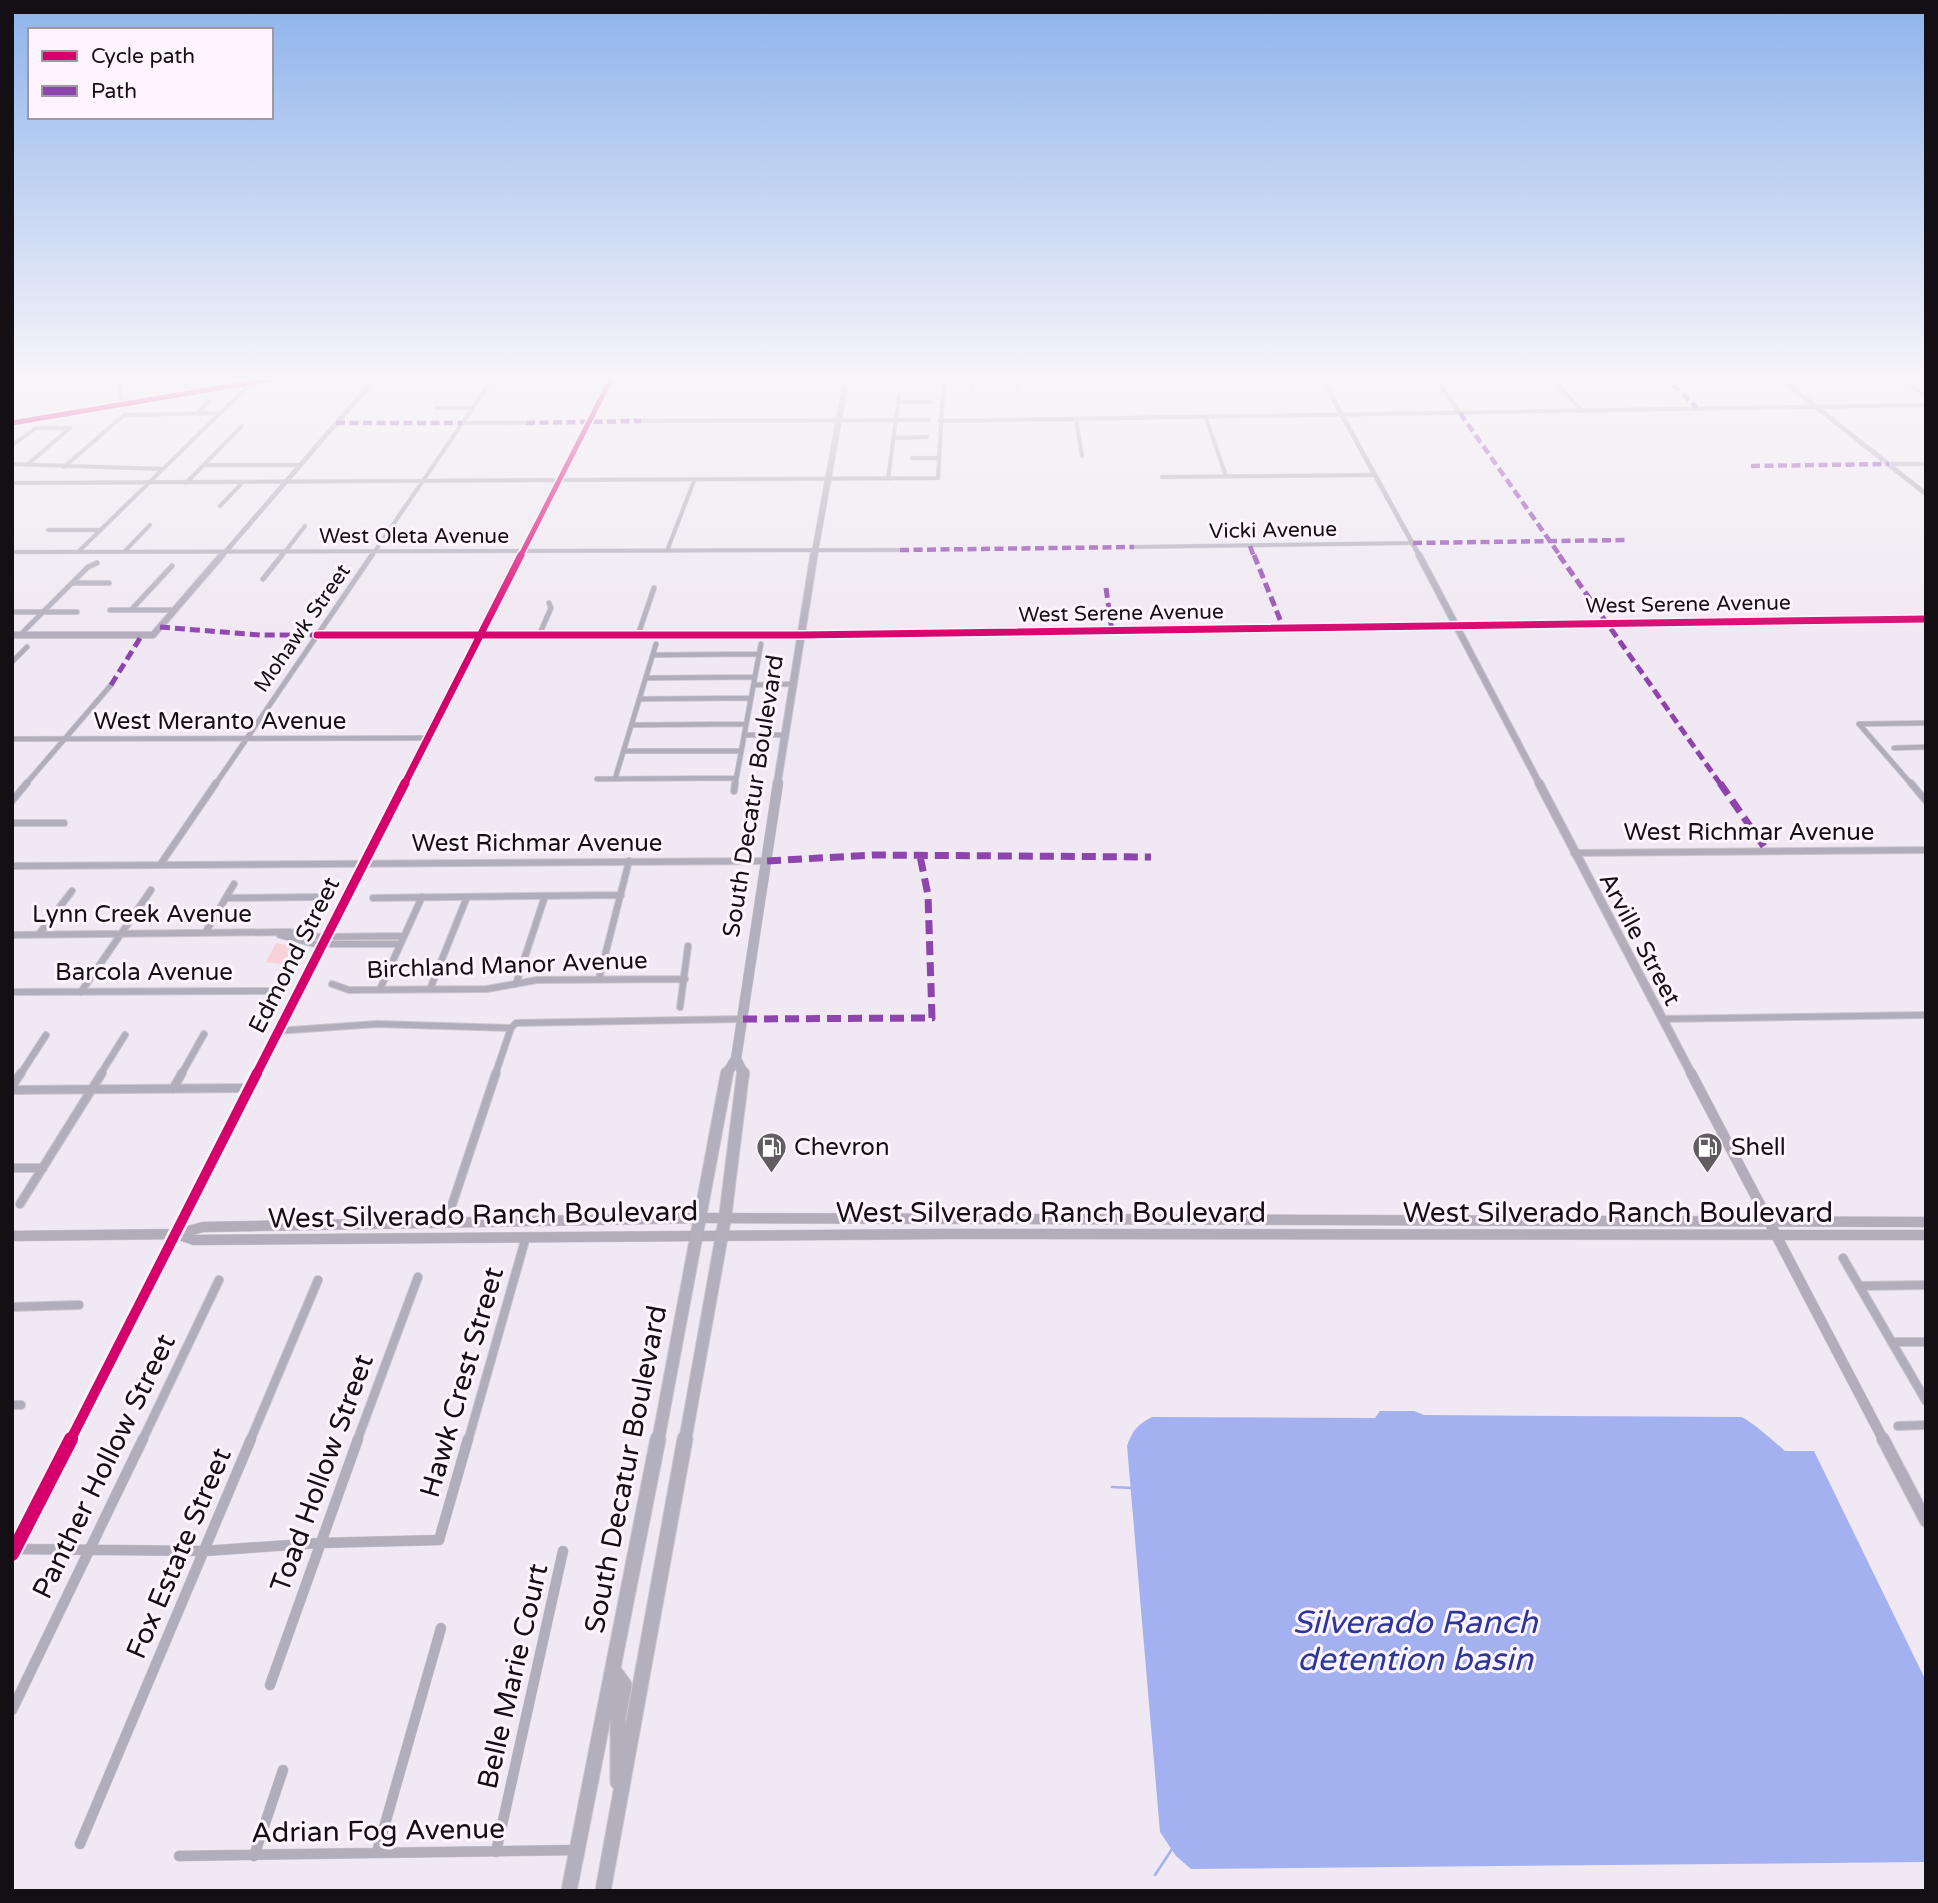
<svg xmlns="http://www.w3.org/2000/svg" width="1938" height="1903" font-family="'Varela Round',sans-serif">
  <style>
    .green { fill: #f7d2d9 }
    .water { fill: #a4b1f1 }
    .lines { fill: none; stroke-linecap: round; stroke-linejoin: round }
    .stream { stroke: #a4b1f1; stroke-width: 2.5 }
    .street-far4-casing { stroke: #ccc6ce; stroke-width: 4.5 }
    .street-far3-casing { stroke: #ccc6ce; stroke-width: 6 }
    .street-far2-casing { stroke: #ccc6ce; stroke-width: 8 }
    .street-far1-casing { stroke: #ccc6ce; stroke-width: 10 }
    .street-casing { stroke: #ccc6ce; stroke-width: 11 }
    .secondary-far4-casing { stroke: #ccc6ce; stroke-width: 5 }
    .secondary-far3-casing { stroke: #ccc6ce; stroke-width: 8 }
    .secondary-far2-casing { stroke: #ccc6ce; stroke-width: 10 }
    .secondary-far1-casing { stroke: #ccc6ce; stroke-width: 11 }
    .secondary-casing { stroke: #ccc6ce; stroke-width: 14 }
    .primary-far4-casing { stroke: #ccc6ce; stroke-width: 7 }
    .primary-far3-casing { stroke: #ccc6ce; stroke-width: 9 }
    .primary-far2-casing { stroke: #ccc6ce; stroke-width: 11 }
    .primary-far1-casing { stroke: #ccc6ce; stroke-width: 14 }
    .primary-casing { stroke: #ccc6ce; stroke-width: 17 }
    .highway-casing { stroke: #ccc6ce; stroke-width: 2 }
    .street-far4 { stroke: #b2adbb; stroke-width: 3.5 }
    .street-far3 { stroke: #b2adbb; stroke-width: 4.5 }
    .street-far2 { stroke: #b2adbb; stroke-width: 6 }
    .street-far1 { stroke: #b2adbb; stroke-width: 8 }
    .street { stroke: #b2adbb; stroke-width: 10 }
    .secondary-far4 { stroke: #b2acbb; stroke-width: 4.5 }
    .secondary-far3 { stroke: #b2acbb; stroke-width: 6 }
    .secondary-far2 { stroke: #b2acbb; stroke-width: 8 }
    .secondary-far1 { stroke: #b2acbb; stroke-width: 10 }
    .secondary { stroke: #b2acbb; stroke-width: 12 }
    .primary-far4 { stroke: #b4afbd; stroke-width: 6 }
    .primary-far3 { stroke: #b4afbd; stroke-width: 7 }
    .primary-far2 { stroke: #b4afbd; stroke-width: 10 }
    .primary-far1 { stroke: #b4afbd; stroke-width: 12 }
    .primary { stroke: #b4afbd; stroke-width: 15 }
    .highway { fill: #b0a8b9; fill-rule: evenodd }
    .quiet-far2 { stroke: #8e44ad; stroke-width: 4.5; stroke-dasharray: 9 4.5; stroke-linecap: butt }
    .quiet-far1 { stroke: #8e44ad; stroke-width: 5; stroke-dasharray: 10 5; stroke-linecap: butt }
    .quiet { stroke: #8e44ad; stroke-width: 7; stroke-dasharray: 14 7; stroke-linecap: butt }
    .cycleway-far4-casing { stroke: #fdf4fe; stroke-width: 8 }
    .cycleway-far3-casing { stroke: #fdf4fe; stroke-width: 10 }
    .cycleway-far2-casing { stroke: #fdf4fe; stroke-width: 13 }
    .cycleway-far1-casing { stroke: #fdf4fe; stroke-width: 15 }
    .cycleway-casing { stroke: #fdf4fe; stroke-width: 18 }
    .cycleway-far4 { stroke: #d6006c; stroke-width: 5 }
    .cycleway-far3 { stroke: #d6006c; stroke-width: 7 }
    .cycleway-far2 { stroke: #d6006c; stroke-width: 9 }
    .cycleway-far1 { stroke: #d6006c; stroke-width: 10 }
    .cycleway { stroke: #d6006c; stroke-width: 14 }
    .labels { text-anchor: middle; stroke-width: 6; stroke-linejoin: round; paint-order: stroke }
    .far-street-label { font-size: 21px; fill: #140f14; stroke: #fdf4fe }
    .street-label { font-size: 24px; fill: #140f14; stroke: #fdf4fe }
    .poi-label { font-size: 24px; fill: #140f14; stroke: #fdf4fe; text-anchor: start }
    .near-street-label { font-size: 28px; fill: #140f14; stroke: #fdf4fe }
    .near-water-label { font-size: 32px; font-style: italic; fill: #2b379a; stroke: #fdf4fe }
  </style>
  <rect width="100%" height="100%" fill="#f0e8f2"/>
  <!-- green -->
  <path class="green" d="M276,943L299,947L290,965L266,962Z"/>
  <!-- water -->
  <path class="water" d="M1380,1411H1414L1424,1415L1741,1417C1749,1419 1777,1444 1785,1451H1814L1926,1681V1862L1191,1869L1176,1856L1160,1832L1127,1446C1132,1431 1138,1424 1152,1417L1375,1418Z"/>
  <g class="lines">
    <!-- stream -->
    <path class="stream" d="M1112,1487L1132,1488
      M1155,1875L1172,1849"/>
    <defs>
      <path id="street-far4" d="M971,375V388
        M1016,375L1018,388
        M1433,375L1460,413
        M1549,375L1581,410
        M1896,375L1926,396
        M110,378L119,382L122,400
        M898,402H930
        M436,408H472
        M197,413L209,402
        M1206,418L1226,476
        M1076,419L1082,456
        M641,421L929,420
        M939,421L1926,405
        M462,423H526
        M893,438L927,437
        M12,445L36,428H70L28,464
        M912,458H938
        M12,464L163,469
        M1889,464H1926
        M204,465H300
        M64,467L124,415L220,413
        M1162,477L1375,475
        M888,479L899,396
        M12,483L938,478L944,375
        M186,483L242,426
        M220,506L242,483
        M48,530H101
        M1134,547L1413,543
        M667,551L694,481
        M12,552L900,550
        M78,552L251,383
        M124,552L150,525
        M281,557L305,526
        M371,557L495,375"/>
      <path id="street-far3" d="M263,579L282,555
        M72,583H109
        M110,610H175
        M131,610L172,566
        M12,612H77
        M540,633L551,608L549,603
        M20,635L88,567L97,563
        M317,635H801
        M638,635L654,588
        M653,655L759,654
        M12,662L27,647
        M646,678L755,677
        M754,685L793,684
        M640,699L751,698
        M1859,724L1912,785
        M1859,724L1926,723
        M632,725L746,724
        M744,735H785
        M12,739L427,738
        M1894,748L1926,747
        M624,751H741
        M597,779L736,778
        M615,779L656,644
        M25,785L111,685
        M215,785L372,555
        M735,785L761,644"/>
      <path id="street-far2" d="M1911,783L1926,801
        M734,791L735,783
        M12,801L27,783
        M12,823H64
        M1574,853L1926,850
        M160,865L216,783
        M12,866L767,861
        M226,898L320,897
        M373,898L621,895
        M205,933L234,884
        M39,934L72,891
        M12,935L289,932L319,937L404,936
        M280,935L315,944H400
        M599,979L629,861
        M332,984L349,990L487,989L537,980L685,979
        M516,984L545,896
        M380,989L422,897
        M430,989L467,897
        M12,992L275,991
        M81,992L151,890
        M680,1007L688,946
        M1662,1019L1926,1015
        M277,1031L377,1024L511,1028
        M20,1075L46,1035
        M100,1075L125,1035
        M181,1075L204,1034
        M495,1075L511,1028L516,1023L743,1019"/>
      <path id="street-far1" d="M12,1086L21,1073
        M173,1089L182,1073
        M12,1090L249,1088
        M12,1168H43
        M20,1204L102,1073
        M446,1223L496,1073
        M1843,1258L1926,1401
        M1859,1286L1926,1285
        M12,1307L79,1305
        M1892,1342H1926
        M12,1405H21
        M1898,1426L1926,1425
        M142,1441L219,1280
        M250,1441L318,1280
        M357,1441L418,1277
        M468,1441L526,1237"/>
      <path id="street" d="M16,1549L204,1551L319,1543L439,1540L468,1439
        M270,1685L358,1439
        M12,1710L143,1439
        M80,1844L251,1439
        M377,1852L441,1628
        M496,1852L563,1551
        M179,1856L576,1850
        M254,1856L283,1770"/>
      <path id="secondary-far4" d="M1320,375L1420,557
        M1776,375L1926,494
        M221,557L378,375
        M520,557L613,375"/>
      <path id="secondary-far3" d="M1419,555L1540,785
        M12,635H153L222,555
        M801,635L1926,619
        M404,785L521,555"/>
      <path id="secondary-far2" d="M1539,783L1692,1075
        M256,1075L405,783"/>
      <path id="secondary-far1" d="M1691,1073L1884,1441
        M177,1234L194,1240L943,1234L1926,1235
        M12,1236L177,1234L203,1227L702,1218L1926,1222
        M70,1441L257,1073"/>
      <path id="secondary" d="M1883,1439L1926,1521
        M12,1554L71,1439"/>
      <path id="primary-far4" d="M814,557L847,375"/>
      <path id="primary-far3" d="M777,785L814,555"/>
      <path id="primary-far2" d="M736,1059L744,1075
        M726,1075L736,1059L778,783"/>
      <path id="primary-far1" d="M658,1441L727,1073
        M685,1441L725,1218L743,1073"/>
      <path id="primary" d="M613,1670L624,1685L618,1717V1782
        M569,1891L658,1439
        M603,1891L685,1439"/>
      <path id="highway" d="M286,375H298L12,425V421Z"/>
    </defs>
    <!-- street-far4 casing -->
    <use href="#street-far4" class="street-far4-casing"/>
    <!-- street-far3 casing -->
    <use href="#street-far3" class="street-far3-casing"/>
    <!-- street-far2 casing -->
    <use href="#street-far2" class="street-far2-casing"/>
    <!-- street-far1 casing -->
    <use href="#street-far1" class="street-far1-casing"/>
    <!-- street casing -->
    <use href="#street" class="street-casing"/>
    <!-- secondary-far4 casing -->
    <use href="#secondary-far4" class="secondary-far4-casing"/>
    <!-- secondary-far3 casing -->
    <use href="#secondary-far3" class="secondary-far3-casing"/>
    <!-- secondary-far2 casing -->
    <use href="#secondary-far2" class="secondary-far2-casing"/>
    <!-- secondary-far1 casing -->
    <use href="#secondary-far1" class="secondary-far1-casing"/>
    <!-- secondary casing -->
    <use href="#secondary" class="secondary-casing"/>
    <!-- primary-far4 casing -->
    <use href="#primary-far4" class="primary-far4-casing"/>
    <!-- primary-far3 casing -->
    <use href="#primary-far3" class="primary-far3-casing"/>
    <!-- primary-far2 casing -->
    <use href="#primary-far2" class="primary-far2-casing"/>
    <!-- primary-far1 casing -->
    <use href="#primary-far1" class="primary-far1-casing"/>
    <!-- primary casing -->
    <use href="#primary" class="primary-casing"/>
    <!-- highway casing -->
    <use href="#highway" class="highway-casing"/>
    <!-- street-far4 -->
    <use href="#street-far4" class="street-far4"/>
    <!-- street-far3 -->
    <use href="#street-far3" class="street-far3"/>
    <!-- street-far2 -->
    <use href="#street-far2" class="street-far2"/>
    <!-- street-far1 -->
    <use href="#street-far1" class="street-far1"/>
    <!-- street -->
    <use href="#street" class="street"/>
    <!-- secondary-far4 -->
    <use href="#secondary-far4" class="secondary-far4"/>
    <!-- secondary-far3 -->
    <use href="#secondary-far3" class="secondary-far3"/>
    <!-- secondary-far2 -->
    <use href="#secondary-far2" class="secondary-far2"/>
    <!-- secondary-far1 -->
    <use href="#secondary-far1" class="secondary-far1"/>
    <!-- secondary -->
    <use href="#secondary" class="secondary"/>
    <!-- primary-far4 -->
    <use href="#primary-far4" class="primary-far4"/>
    <!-- primary-far3 -->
    <use href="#primary-far3" class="primary-far3"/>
    <!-- primary-far2 -->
    <use href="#primary-far2" class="primary-far2"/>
    <!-- primary-far1 -->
    <use href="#primary-far1" class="primary-far1"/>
    <!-- primary -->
    <use href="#primary" class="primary"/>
    <!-- highway -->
    <use href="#highway" class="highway"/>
    <!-- quiet-far2 -->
    <path class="quiet-far2" d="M1663,375L1697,408
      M1460,413L1561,557
      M336,423H462
      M526,423L641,421
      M1751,466L1889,464
      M1413,543L1627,540
      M1250,546L1254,557
      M900,550L1134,547"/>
    <!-- quiet-far1 -->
    <path class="quiet-far1" d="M1254,555L1283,627
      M1559,555L1721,785
      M1106,588L1112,631
      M160,627L260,635H317
      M111,685L142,635"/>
    <!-- quiet -->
    <path class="quiet" d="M1720,783L1767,851
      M767,861L873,855L1151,857
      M743,1019L932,1018L928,895L920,856"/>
    <defs>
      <path id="cycleway-far4" d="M12,423L295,375
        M520,557L613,375"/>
      <path id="cycleway-far3" d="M317,635H801L1926,619
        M404,785L521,555"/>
      <path id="cycleway-far2" d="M256,1075L405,783"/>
      <path id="cycleway-far1" d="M70,1441L257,1073"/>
      <path id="cycleway" d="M12,1554L71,1439"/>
    </defs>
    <!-- cycleway-far4 casing -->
    <use href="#cycleway-far4" class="cycleway-far4-casing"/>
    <!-- cycleway-far3 casing -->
    <use href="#cycleway-far3" class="cycleway-far3-casing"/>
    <!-- cycleway-far2 casing -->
    <use href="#cycleway-far2" class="cycleway-far2-casing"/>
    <!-- cycleway-far1 casing -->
    <use href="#cycleway-far1" class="cycleway-far1-casing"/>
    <!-- cycleway casing -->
    <use href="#cycleway" class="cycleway-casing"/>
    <!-- cycleway-far4 -->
    <use href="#cycleway-far4" class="cycleway-far4"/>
    <!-- cycleway-far3 -->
    <use href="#cycleway-far3" class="cycleway-far3"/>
    <!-- cycleway-far2 -->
    <use href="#cycleway-far2" class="cycleway-far2"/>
    <!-- cycleway-far1 -->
    <use href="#cycleway-far1" class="cycleway-far1"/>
    <!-- cycleway -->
    <use href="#cycleway" class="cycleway"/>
  </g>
  <!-- sky -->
  <linearGradient id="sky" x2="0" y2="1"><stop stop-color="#8db3ec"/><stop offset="0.59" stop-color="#f8f5f9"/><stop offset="1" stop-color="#f8f5f9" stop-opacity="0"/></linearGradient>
  <rect width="1938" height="641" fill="url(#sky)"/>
  <!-- icons -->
  <defs>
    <symbol id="fuel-pin" viewBox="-11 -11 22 30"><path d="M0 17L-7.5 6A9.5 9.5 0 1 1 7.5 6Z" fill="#615b62" stroke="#fdf4fe"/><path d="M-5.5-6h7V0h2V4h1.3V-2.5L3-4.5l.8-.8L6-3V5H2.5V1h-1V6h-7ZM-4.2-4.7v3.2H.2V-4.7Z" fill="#fff"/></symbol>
  </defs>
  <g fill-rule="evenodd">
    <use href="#fuel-pin" x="754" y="1130" width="35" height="47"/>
    <use href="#fuel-pin" x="1690" y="1130" width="35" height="47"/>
  </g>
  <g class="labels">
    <!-- far-street labels -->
    <g class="far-street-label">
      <text transform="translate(1273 530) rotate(-1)" y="7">Vicki Avenue</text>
      <text x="414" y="543">West Oleta Avenue</text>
      <text transform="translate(1688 604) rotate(-1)" y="7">West Serene Avenue</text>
      <text transform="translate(1121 613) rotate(-1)" y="7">West Serene Avenue</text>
      <text transform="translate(302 628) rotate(-55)" y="7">Mohawk Street</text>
    </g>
    <!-- street labels -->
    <g class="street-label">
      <text x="220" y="729">West Meranto Avenue</text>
      <text transform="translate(753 796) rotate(-81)" y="8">South Decatur Boulevard</text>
      <text x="1749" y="840">West Richmar Avenue</text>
      <text x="537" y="851">West Richmar Avenue</text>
      <text x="142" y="922">Lynn Creek Avenue</text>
      <text transform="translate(1640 939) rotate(62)" y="8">Arville Street</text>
      <text transform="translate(294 955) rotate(-63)" y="8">Edmond Street</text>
      <text transform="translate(507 965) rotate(-2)" y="8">Birchland Manor Avenue</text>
      <text x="144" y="980">Barcola Avenue</text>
    </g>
    <!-- poi labels -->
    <g class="poi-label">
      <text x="794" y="1155">Chevron</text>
      <text x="1731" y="1155">Shell</text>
    </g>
    <!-- near-street labels -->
    <g class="near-street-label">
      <text x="1051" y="1222">West Silverado Ranch Boulevard</text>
      <text x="1618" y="1222">West Silverado Ranch Boulevard</text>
      <text transform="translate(483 1214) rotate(-1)" y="10">West Silverado Ranch Boulevard</text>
      <text transform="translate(461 1382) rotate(-74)" y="10">Hawk Crest Street</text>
      <text transform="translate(103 1466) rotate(-64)" y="10">Panther Hollow Street</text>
      <text transform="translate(625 1469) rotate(-79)" y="10">South Decatur Boulevard</text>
      <text transform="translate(321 1473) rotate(-70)" y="10">Toad Hollow Street</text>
      <text transform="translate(178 1553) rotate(-67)" y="10">Fox Estate Street</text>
      <text transform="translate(512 1676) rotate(-77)" y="10">Belle Marie Court</text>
      <text transform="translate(378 1830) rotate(-1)" y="10">Adrian Fog Avenue</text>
    </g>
    <!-- near-water labels -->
    <g class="near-water-label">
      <text x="1415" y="1633">Silverado Ranch<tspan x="1415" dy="37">detention basin</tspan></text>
    </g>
  </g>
  <!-- border -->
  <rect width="1938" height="1903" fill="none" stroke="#140f14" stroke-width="28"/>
  <!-- legend -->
  <rect x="28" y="28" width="245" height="91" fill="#fdf4fe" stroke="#a098a0" stroke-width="2"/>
  <rect x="42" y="51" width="35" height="10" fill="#d6006c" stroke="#a098a0" stroke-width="2"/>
  <text x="91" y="63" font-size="21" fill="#140f14">Cycle path</text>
  <rect x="42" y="86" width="35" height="10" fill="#8e44ad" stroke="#a098a0" stroke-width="2"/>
  <text x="91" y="98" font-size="21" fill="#140f14">Path</text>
</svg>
